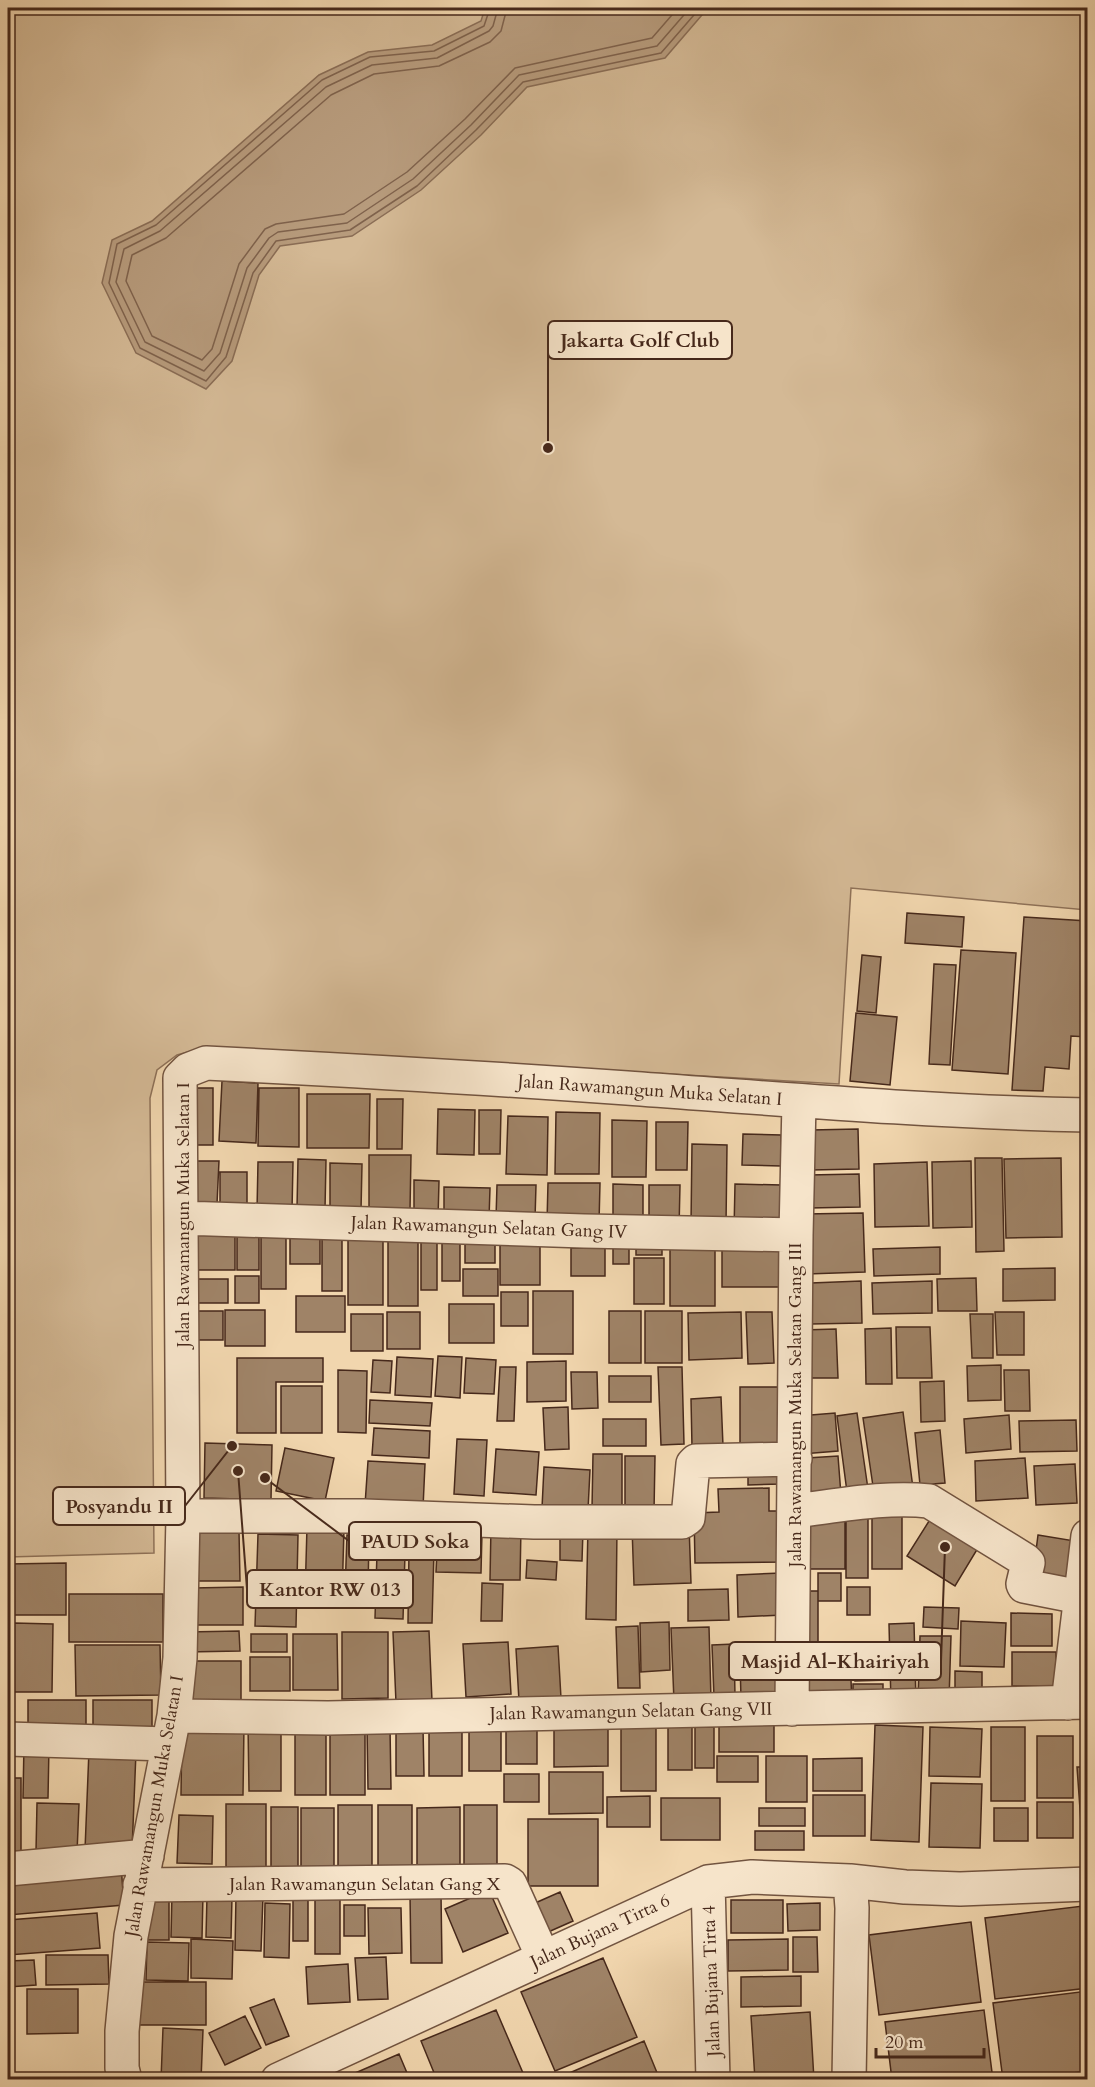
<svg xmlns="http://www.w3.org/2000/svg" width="1095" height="2087" font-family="Cardo,serif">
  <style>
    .green { fill: #d4b995; stroke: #8e7158; stroke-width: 1.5 }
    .water { fill: #b79b7c; stroke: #8a6d55; stroke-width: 1.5 }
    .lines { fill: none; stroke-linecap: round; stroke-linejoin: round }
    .shore { stroke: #7f624c; stroke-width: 1.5 }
    .building { fill: #9f8367; stroke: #47291b; stroke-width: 1.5 }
    .minor-casing { stroke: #725440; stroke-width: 36 }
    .minor { stroke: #f6e4ca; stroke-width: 33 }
    .labels { text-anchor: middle; stroke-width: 4.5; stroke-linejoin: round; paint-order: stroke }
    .street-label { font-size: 18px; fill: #47291b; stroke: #f6e4ca }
    .leader { fill: none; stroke: #47291b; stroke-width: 2 }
    .callout-dot { fill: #47291b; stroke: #f6e4ca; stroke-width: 2 }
    .callout { fill: #f6e4ca; stroke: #47291b; stroke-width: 2 }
    .callout-label { font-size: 20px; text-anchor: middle; font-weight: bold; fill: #47291b }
  </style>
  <rect width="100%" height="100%" fill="#f1d6ae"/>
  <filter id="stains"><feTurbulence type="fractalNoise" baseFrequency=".00333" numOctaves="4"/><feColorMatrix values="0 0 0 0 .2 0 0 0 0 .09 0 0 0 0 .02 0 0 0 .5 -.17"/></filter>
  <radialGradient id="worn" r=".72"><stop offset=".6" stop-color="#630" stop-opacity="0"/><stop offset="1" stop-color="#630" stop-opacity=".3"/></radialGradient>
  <!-- green -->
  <path class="green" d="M8,8H1087V910L851,888L839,1084L206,1047L177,1055L157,1070L150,1098L154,1553L8,1557Z"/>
  <!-- water -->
  <path class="water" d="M485,8H708L665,58L527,87L481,135L421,190L352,236L280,246L259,275L232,361L206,389L136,353L102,283L112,240L152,221L319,75L368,52L432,45L481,21Z"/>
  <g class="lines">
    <!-- shore -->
    <path class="shore" d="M490,8L484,26L434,51L370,57L322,80L156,225L117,244L109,283L140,348L206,381L226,357L253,273L276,241L350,230L417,186L476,130L523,82L661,53L700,8
      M498,8L493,26L489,31L437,58L372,65L326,87L160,231L124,249L116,282L145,342L204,371L220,353L247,268L269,238L278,232L347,223L413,179L471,125L519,75L657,46L690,8
      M507,8L501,31L490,42L439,66L374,74L331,95L166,238L132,255L126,281L152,336L202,360L212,349L239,264L265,229L276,224L344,214L407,172L465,119L515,68L652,38L678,8"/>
  </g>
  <!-- building -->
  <path class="building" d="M907,913L964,917L962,947L905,943Z
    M1024,917L1088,921V1037L1071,1036L1069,1069L1045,1067L1043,1091L1012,1090Z
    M961,950L1016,953L1008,1074L952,1070Z
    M862,955L881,957L876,1013L857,1011Z
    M934,964L956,965L950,1065L929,1064Z
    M856,1013L897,1017L890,1085L850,1081Z
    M222,1081L258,1083L256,1143L219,1141Z
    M186,1088H213V1145H186Z
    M259,1088H299V1147L258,1146Z
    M307,1094H370L369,1148H307Z
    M377,1099H403L402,1149H377Z
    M438,1109L475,1110L474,1155L437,1154Z
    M479,1110H501L500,1154H479Z
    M556,1112L600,1113L599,1174H555Z
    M508,1116L548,1117L547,1175L506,1174Z
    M612,1120L647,1121L646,1177H612Z
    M656,1122H688L687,1170H656Z
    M858,1129L859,1169L811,1170V1130Z
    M743,1134L781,1135V1166L742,1165Z
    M692,1144L727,1145L726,1225L691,1224Z
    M369,1155H411L410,1210H369Z
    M975,1158H1002L1004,1251L976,1252Z
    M1061,1158L1062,1237L1006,1238L1004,1159Z
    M298,1159L326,1160L325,1209L297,1208Z
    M184,1161H219L217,1204L183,1203Z
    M971,1161L972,1227L933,1228L932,1162Z
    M258,1162H293L292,1211L257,1210Z
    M927,1162L929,1226L875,1227L874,1164Z
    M330,1163L362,1164L361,1211H330Z
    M220,1172H247V1205H220Z
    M859,1174L860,1207L809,1208L808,1175Z
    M414,1180L439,1181L438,1219H414Z
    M548,1183H600L599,1223L547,1222Z
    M613,1184L643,1185V1225H613Z
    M735,1184L781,1185L780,1232L734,1231Z
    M497,1185H536L535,1219L496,1218Z
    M649,1185H680L679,1229L649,1228Z
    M444,1187L490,1188L489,1219L444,1218Z
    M863,1213L865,1272L807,1274L805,1214Z
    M188,1224H235V1270H188Z
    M290,1225H320V1264H290Z
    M261,1226H286V1289H261Z
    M322,1228H342V1291H322Z
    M237,1229H259V1270H237Z
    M388,1230H418V1306H388Z
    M442,1230H460V1281H442Z
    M465,1235H495V1263H465Z
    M348,1237H383V1305H348Z
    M500,1237H540V1285H500Z
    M636,1239H662V1255H636Z
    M421,1240H437V1290H421Z
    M670,1243H715V1306H670Z
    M613,1245H629V1264H613Z
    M722,1247H779V1287H722Z
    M940,1247V1274L874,1276L873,1249Z
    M571,1248H605V1276H571Z
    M634,1258H664V1304H634Z
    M1055,1268V1300L1003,1301V1269Z
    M463,1269H498V1296H463Z
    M235,1276H259V1303H235Z
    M976,1278L977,1311H938L937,1279Z
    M186,1279H228V1303H186Z
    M861,1281L862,1323L811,1324V1283Z
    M932,1281V1313L873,1314L872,1283Z
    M533,1291H573V1354H533Z
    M501,1292H528V1326H501Z
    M296,1296H345V1332H296Z
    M449,1304H494V1343H449Z
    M225,1310H265V1346H225Z
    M186,1311H223V1340H186Z
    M609,1311H641V1363H609Z
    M645,1311H682V1363H645Z
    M387,1312H420V1349H387Z
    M741,1312L742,1358L689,1360L688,1313Z
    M746,1312H772L774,1363L748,1364Z
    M995,1312H1024V1355H997Z
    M351,1314H383V1351H351Z
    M970,1314H993V1358H972Z
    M896,1327H930L932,1378H897Z
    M891,1328L892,1384H866L865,1329Z
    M836,1329L838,1378H803L802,1330Z
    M438,1356L462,1357L460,1398L435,1396Z
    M397,1357L433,1359L431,1397L395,1395Z
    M237,1358H323V1382H276V1433H237Z
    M466,1358L496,1360L494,1394L464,1393Z
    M373,1360L392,1361L390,1393L371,1392Z
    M566,1361V1401L527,1402V1362Z
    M1001,1365V1400L968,1401L967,1366Z
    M500,1367H516L514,1421H497Z
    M658,1367H682L684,1444L661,1445Z
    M338,1370L367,1371L366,1433L338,1432Z
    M1004,1370H1029L1030,1411H1005Z
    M571,1372H597L598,1408L572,1409Z
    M609,1376H651V1402H609Z
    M944,1381L945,1421L921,1422L920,1382Z
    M281,1386H322V1433H281Z
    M740,1387H784V1452H740Z
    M721,1397L723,1446L692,1447L691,1399Z
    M370,1400L432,1403L430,1426L369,1423Z
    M568,1407L569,1449L545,1450L543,1408Z
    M903,1412L913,1488L874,1493L863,1418Z
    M835,1413L838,1451L802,1454L799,1416Z
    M857,1413L868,1489L847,1492L837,1416Z
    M1009,1415L1011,1449L966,1453L964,1419Z
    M603,1419H646V1446H603Z
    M1076,1420L1077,1451L1020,1452L1019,1421Z
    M374,1428L430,1431L429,1458L372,1455Z
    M940,1430L945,1483L920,1485L915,1433Z
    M457,1439L487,1440L484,1496L454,1494Z
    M205,1443L272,1445L271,1500L204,1498Z
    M285,1448L334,1458L325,1501L276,1491Z
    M496,1449L539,1452L536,1495L493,1492Z
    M593,1454H622V1509H592Z
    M625,1456H655L654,1512H625Z
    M838,1456L841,1495L810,1497L807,1458Z
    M1025,1458L1028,1498L976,1501L975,1461Z
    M368,1461L425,1464L423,1508L365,1505Z
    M780,1463V1484L748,1485V1464Z
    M1075,1464L1077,1503L1036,1505L1034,1466Z
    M544,1467L590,1470L588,1510L542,1508Z
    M769,1488V1511H785L786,1562L695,1563L694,1513L719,1512L718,1489Z
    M846,1510H868V1578H846Z
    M936,1510L984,1538L955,1586L907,1556Z
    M872,1511H902V1569H872Z
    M801,1516H845V1569H801Z
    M689,1525L691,1583L634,1585L632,1527Z
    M491,1526L521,1527L520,1580H490Z
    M307,1527L344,1528L342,1599L305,1598Z
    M588,1527H617L616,1620L586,1619Z
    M560,1529L583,1530L582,1561L560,1560Z
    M195,1531H239L240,1581H195Z
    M438,1531L482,1532L481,1573L436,1572Z
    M258,1534L298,1535L296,1627L255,1626Z
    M347,1535H369L368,1592H345Z
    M1038,1535L1075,1541L1068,1587L1032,1582Z
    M409,1549L434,1550L432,1623H408Z
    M377,1553L405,1554L403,1619L375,1618Z
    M527,1560L557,1562L556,1580L526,1578Z
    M66,1563V1615H8V1564Z
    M781,1573L783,1615L738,1617L737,1575Z
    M818,1573H841V1601H818Z
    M482,1583L503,1584L502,1621H481Z
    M243,1587V1625H194L193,1588Z
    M847,1587H870V1615H847Z
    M728,1589L729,1620L688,1621V1590Z
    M799,1591H818V1651H799Z
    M69,1594H163V1642H69Z
    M924,1607L959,1608L958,1629L923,1627Z
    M1011,1613L1052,1614V1646H1011Z
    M961,1621L1006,1623L1004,1667L960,1666Z
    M669,1622L670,1670L641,1672L640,1623Z
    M14,1623L53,1624L52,1692H13Z
    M914,1623L916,1702L891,1703L889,1624Z
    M638,1626L640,1688H618L616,1627Z
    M709,1627L711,1700L674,1701L671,1628Z
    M239,1631L240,1651L186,1652V1632Z
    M429,1631L432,1701L396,1703L393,1632Z
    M342,1632H388V1698L342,1699Z
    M251,1634H287V1652H251Z
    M293,1634H337L338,1690H293Z
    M920,1636H951L949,1700H918Z
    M508,1642L511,1694L466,1697L463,1644Z
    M854,1642H888L889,1680L855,1681Z
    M734,1644L735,1696L714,1697L712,1645Z
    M75,1645H160L161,1695L76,1696Z
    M558,1646L561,1698L519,1701L516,1649Z
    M1012,1652H1056V1686H1012Z
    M850,1656L852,1704L801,1706L799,1658Z
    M250,1657H290V1691H250Z
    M778,1660L780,1696L741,1698L740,1662Z
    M185,1661H241V1709L185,1710Z
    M955,1671L982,1672V1700H955Z
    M8,1675H10L9,1727H8Z
    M853,1684H883V1704L853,1705Z
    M28,1700H86V1736H28Z
    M93,1700H152V1740H93Z
    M719,1716H774V1752H719Z
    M621,1722H656V1791H621Z
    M182,1724L244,1725L243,1795H181Z
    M248,1724H281V1791H249Z
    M469,1725H501V1771H469Z
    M554,1725H608V1766L554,1767Z
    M668,1725H692V1770H668Z
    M875,1725L923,1727L919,1842L871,1840Z
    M367,1727H390L391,1789H368Z
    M429,1727H462V1776H429Z
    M695,1727H714V1768H695Z
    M930,1727L982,1729L980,1777L929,1776Z
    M991,1727H1025V1801H991Z
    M295,1728H326V1795H295Z
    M396,1728H423L424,1776H396Z
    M506,1728H537V1764H506Z
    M330,1730H365V1795H330Z
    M1081,1735H1088V1764H1083Z
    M1037,1736H1073V1798H1037Z
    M24,1745L49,1746L48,1798H23Z
    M89,1750L136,1752L132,1851L85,1850Z
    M717,1756H758V1782H717Z
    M766,1756H807V1802H766Z
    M862,1758V1791H813V1759Z
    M1077,1767H1088V1837H1082Z
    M549,1772H603V1813L549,1814Z
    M504,1774H539V1802H504Z
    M8,1778H21V1859H8Z
    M931,1783L982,1784L980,1848L929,1847Z
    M813,1795H865V1836H813Z
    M650,1796V1827H607V1797Z
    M661,1798H720V1840H661Z
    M1037,1802H1073V1838H1037Z
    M37,1803L79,1804L77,1853L36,1851Z
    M226,1804H266V1877H226Z
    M338,1805H372V1874H338Z
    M378,1805H412V1879H378Z
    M464,1805H497V1878H464Z
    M271,1807H298V1871H271Z
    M460,1807V1880H417V1808Z
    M301,1808H334V1875H301Z
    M759,1808H805V1826H759Z
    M994,1808H1028V1841H994Z
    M179,1815L213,1816L212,1864L177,1863Z
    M528,1819H598V1886H528Z
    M755,1831H804V1850H755Z
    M121,1865L124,1905L8,1915V1874Z
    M489,1890L508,1933L463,1952L445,1909Z
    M145,1892H169V1940H145Z
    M293,1892H308V1941H293Z
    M560,1892L573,1921L546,1933L533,1904Z
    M172,1893L203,1894L202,1938L171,1937Z
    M441,1894L442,1963H411L410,1895Z
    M236,1895L263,1896L261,1951L235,1950Z
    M207,1896L232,1897L231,1938L206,1937Z
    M315,1899H340V1954H315Z
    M731,1900H783V1933H731Z
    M265,1903L290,1904L289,1958L264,1957Z
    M820,1903V1930L788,1931L787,1904Z
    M344,1905H365V1936H344Z
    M1083,1906L1088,1944V1988L995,1999L985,1918Z
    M368,1908H401L402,1953L369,1954Z
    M97,1913L100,1948L8,1955V1920Z
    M971,1922L981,2002L879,2015L869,1935Z
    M793,1937H817L818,1972H793Z
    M191,1939L233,1941L232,1979L191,1978Z
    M788,1939V1970L728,1971V1940Z
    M147,1942L189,1943L188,1981L146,1980Z
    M46,1955H108L109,1984L46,1985Z
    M386,1957L388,1999L358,2000L355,1958Z
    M603,1958L637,2037L555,2071L521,1992Z
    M34,1960L36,1985L8,1987V1961Z
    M348,1964L350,2002L308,2004L306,1967Z
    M801,1976V2006L741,2007V1977Z
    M137,1982H206V2025H137Z
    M27,1989H78V2033L27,2034Z
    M1088,1991V2071L1020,2080H1003L993,2003Z
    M8,1996H10L8,2059Z
    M274,1999L289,2036L266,2045L250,2008Z
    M496,2010L526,2080H437L421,2041Z
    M984,2010L993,2080H892L885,2022Z
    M810,2012L814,2080H755L751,2016Z
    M245,2016L261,2048L225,2065L209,2033Z
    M163,2028L203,2030L201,2080H161Z
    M644,2041L660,2080H553Z
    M399,2054L410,2080H339Z"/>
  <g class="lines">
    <defs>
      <path id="minor" d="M182,1218L584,1231L796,1235
        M795,1511C837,1506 886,1496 929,1501L1025,1560L1028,1563L1023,1584L1024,1586L1080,1597
        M183,1516H364L534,1522H682L688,1518L693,1464L696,1461L795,1459
        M1068,1703L1088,1536
        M792,1709L796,1235L799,1102
        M174,1716L328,1718L1088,1702
        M8,1739L167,1744
        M8,1869L147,1856
        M708,1882L713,2080
        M140,1885L505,1881L510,1884L543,1957
        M125,2080L122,2068V2031L131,1936L174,1716L180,1658L183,1516L180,1078L188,1070L206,1063C346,1070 486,1078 627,1088C780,1099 933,1112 1088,1115
        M278,2080L708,1882L752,1877L850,1881L905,1887L960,1889L1088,1884
        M849,2080L852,1908L850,1881"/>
    </defs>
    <!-- minor casing -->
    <use href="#minor" class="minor-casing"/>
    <!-- minor -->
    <use href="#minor" class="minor"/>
  </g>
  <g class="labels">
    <!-- street labels -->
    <g class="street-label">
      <text transform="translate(650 1090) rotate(4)" y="6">Jalan Rawamangun Muka Selatan I</text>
      <text transform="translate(183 1215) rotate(-90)" y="6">Jalan Rawamangun Muka Selatan I</text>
      <text transform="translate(489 1227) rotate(2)" y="6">Jalan Rawamangun Selatan Gang IV</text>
      <text transform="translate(795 1405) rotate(-90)" y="6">Jalan Rawamangun Muka Selatan Gang III</text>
      <text transform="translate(631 1711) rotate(-1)" y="6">Jalan Rawamangun Selatan Gang VII</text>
      <text transform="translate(154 1806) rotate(-80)" y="6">Jalan Rawamangun Muka Selatan I</text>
      <text x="365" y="1890">Jalan Rawamangun Selatan Gang X</text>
      <text transform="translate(600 1931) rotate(-25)" y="6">Jalan Bujana Tirta 6</text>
      <text transform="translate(711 1981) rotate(-92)" y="6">Jalan Bujana Tirta 4</text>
    </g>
  </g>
  <!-- callouts -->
  <path class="leader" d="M548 448L548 340M232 1446L185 1506M265 1478L349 1541M238 1471L247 1589M945 1547L941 1661"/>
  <g class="callout-dot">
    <circle cx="548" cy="448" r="6"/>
    <circle cx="232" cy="1446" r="6"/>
    <circle cx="265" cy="1478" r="6"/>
    <circle cx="238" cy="1471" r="6"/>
    <circle cx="945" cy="1547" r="6"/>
  </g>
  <g class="callout">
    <rect x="548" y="321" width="184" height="38" rx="6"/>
    <rect x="53" y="1487" width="132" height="38" rx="6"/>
    <rect x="349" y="1522" width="132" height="38" rx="6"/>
    <rect x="247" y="1570" width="166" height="38" rx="6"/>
    <rect x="729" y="1642" width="212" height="38" rx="6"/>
  </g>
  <g class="callout-label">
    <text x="640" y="347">Jakarta Golf Club</text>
    <text x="119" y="1513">Posyandu II</text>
    <text x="415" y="1548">PAUD Soka</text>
    <text x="330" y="1596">Kantor RW 013</text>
    <text x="835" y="1668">Masjid Al-Khairiyah</text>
  </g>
  <!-- margin -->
  <rect width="1095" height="2087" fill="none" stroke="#f1d6ae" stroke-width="30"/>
  <rect x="9" y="9" width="1077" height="2069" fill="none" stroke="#47291b" stroke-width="3"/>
  <rect x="15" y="15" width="1065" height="2057" fill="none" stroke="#47291b" stroke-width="1.5"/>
  <!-- scale -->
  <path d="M876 2048v9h108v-9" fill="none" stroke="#47291b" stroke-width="3"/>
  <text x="885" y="2048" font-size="18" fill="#47291b" stroke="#f6e4ca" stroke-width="4.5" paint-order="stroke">20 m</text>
  <rect width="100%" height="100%" filter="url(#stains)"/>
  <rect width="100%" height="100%" fill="url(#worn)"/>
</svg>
